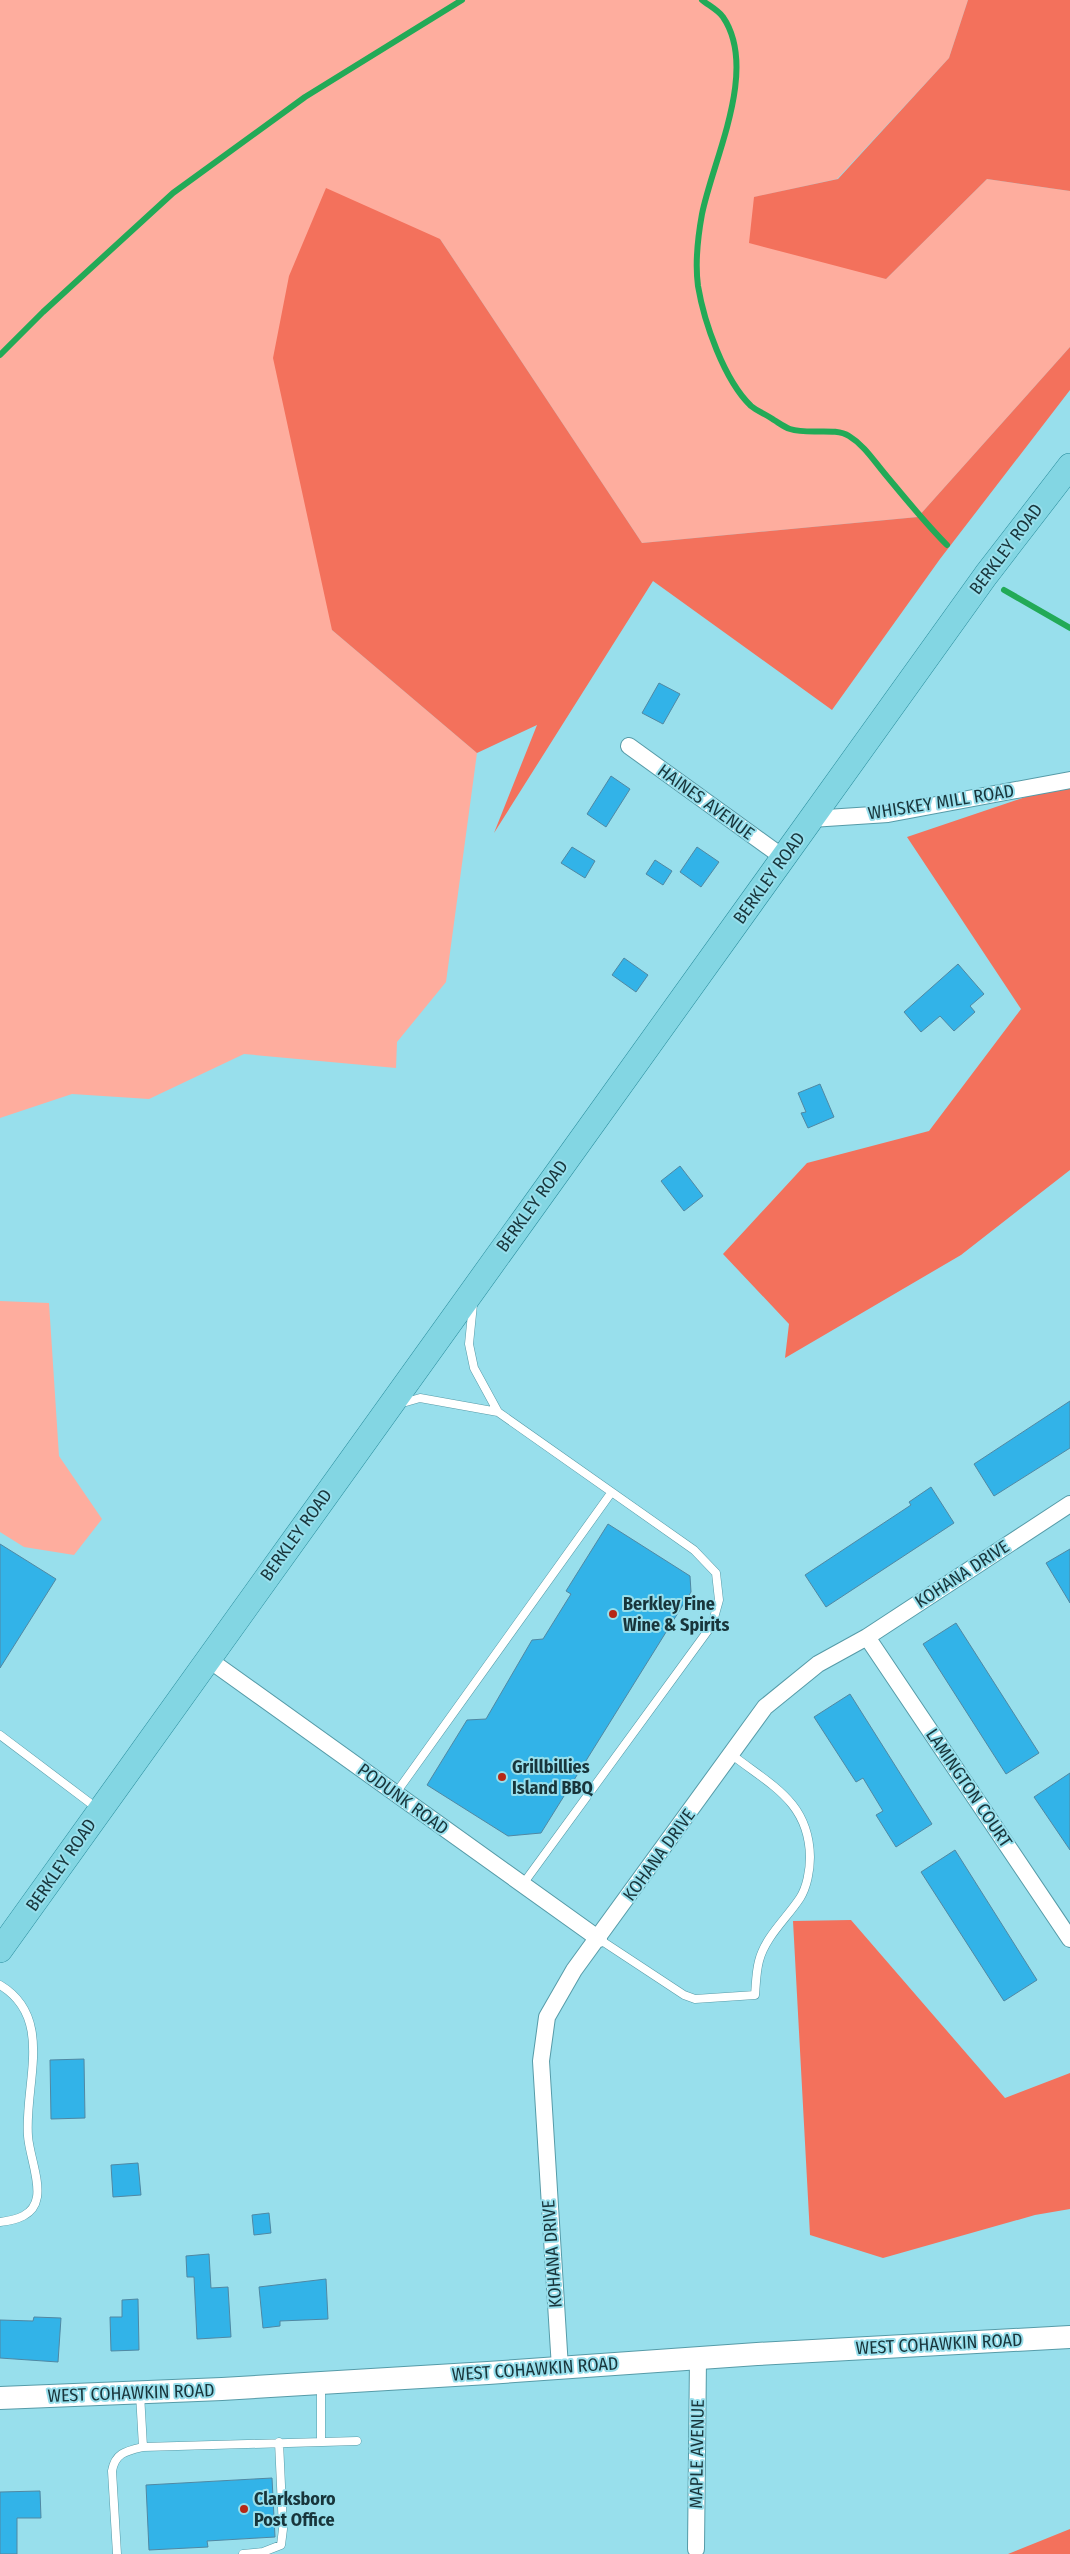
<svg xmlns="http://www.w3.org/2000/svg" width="1070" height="2554" font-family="'Fira Sans Condensed',sans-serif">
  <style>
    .green { fill: #fead9e }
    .forest { fill: #f3715c }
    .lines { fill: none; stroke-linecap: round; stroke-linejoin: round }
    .stream { stroke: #22aa57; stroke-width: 6 }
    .building { fill: #32b3e8; stroke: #5088a3 }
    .lane-casing { stroke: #569ba8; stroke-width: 9 }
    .street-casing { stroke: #569ba8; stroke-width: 18 }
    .secondary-casing { stroke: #569ba8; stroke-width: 24 }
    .primary-casing { stroke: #288c9c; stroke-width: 26 }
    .lane { stroke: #fff; stroke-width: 8 }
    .street { stroke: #fff; stroke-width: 16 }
    .secondary { stroke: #fff; stroke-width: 22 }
    .primary { stroke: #83d6e3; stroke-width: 25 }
    .poi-dot { fill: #b62817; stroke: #98dfec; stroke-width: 2 }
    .labels { text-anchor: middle; stroke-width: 4; stroke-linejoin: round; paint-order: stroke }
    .street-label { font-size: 18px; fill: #18353b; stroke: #98dfec }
    .poi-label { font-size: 18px; font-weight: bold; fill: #18353b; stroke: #98dfec; text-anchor: start }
  </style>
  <rect width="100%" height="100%" fill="#98dfec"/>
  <!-- green -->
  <path class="green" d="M0,0H968L949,58L837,179L755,197L886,279L987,179L1070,191V347L918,517L642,543L440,239L332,630L477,753L446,982L397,1042L396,1068L244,1054L149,1099L72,1094L0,1118Z
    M0,1301L49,1303L59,1456L102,1519L74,1555L24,1547L0,1532Z"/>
  <!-- forest -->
  <path class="forest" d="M968,0H1070V191L987,179L886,279L749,243L754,197L838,179L949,58Z
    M326,188L440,239L642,543L918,517L1070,347V390L940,559L832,710L653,581L494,833L537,725L477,753L332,630L273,358L289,276Z
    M1070,782V1170L961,1255L785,1358L789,1324L723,1254L807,1163L929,1131L1021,1009L907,837Z
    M851,1920L1005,2098L1070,2073V2209L1035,2215L883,2258L810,2235L793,1921Z
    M1070,2529V2554H1008Z"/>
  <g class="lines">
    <!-- stream -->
    <path class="stream" d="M702,0C708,5 718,10 723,17C759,70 713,159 702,214C698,236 695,264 698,286C704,322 724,380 751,406C757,411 767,415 774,420C779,423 784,427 790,429C809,435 835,427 849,436C864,445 874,461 885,474C905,498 925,523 947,545
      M0,355L43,312L173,193L305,97L462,0
      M1004,590L1070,628"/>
  </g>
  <!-- building -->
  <path class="building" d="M659,683L680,694L663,724L642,713Z
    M611,776L630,789L606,827L587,814Z
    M572,847L595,861L585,878L561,863Z
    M697,847L719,862L701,887L680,872Z
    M655,860L672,871L663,885L646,874Z
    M624,958L648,975L636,992L612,975Z
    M958,964L984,994L970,1006L975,1012L954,1031L940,1016L921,1032L904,1012Z
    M820,1084L834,1117L808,1128L801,1113L806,1112L798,1093Z
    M680,1166L703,1196L684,1211L661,1181Z
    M1070,1401V1448L994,1496L974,1464Z
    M931,1487L954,1523L826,1607L805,1575L911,1505L909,1502Z
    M608,1524L690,1576L691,1592L541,1833L508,1836L427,1785L467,1720L486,1719L532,1640L543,1639L571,1594L566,1591Z
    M0,1544L56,1579L0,1668Z
    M1070,1549V1603L1046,1563Z
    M956,1623L1039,1753L1006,1774L923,1644Z
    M850,1694L932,1824L896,1847L876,1815L883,1811L863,1778L856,1782L814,1717Z
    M1070,1773V1850L1034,1797Z
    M955,1850L1037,1980L1004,2001L921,1872Z
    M84,2059L85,2118L51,2119L50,2060Z
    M138,2163L141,2195L113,2197L111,2165Z
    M269,2213L271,2233L254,2235L252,2215Z
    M209,2254L211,2288L228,2287L231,2337L197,2339L194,2277H187L186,2256Z
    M326,2279L328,2319L280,2321V2326L263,2328L259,2287Z
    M138,2299L139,2350L111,2351L110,2317H122V2300Z
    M34,2317L61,2318L58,2362L0,2358V2320L33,2321Z
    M272,2478L275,2537L207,2541L208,2547L149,2550L146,2485Z
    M40,2491L41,2518H17V2554H0V2492Z"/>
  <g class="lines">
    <defs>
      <path id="lane" d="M473,1304L469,1344L474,1368L498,1412L694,1550L716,1573L719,1600L712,1625L523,1884
        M399,1404L420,1398L498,1412
        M0,1735L98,1809
        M396,1793L611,1493
        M599,1939L684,1995L695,1999L755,1995C756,1984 756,1972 759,1961C765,1937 787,1918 800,1898C807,1887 810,1870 810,1857C809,1801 770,1785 731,1754
        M0,1985C55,2018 24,2084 28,2136C29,2153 40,2180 37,2197C34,2216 16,2220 0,2222
        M321,2386V2441
        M143,2447L357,2441
        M117,2554L112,2471C115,2453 126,2451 143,2447L140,2394
        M243,2554L263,2552L281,2545L283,2529L279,2442"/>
      <path id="street" d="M629,746L784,858
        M811,819L888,814L1070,780
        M867,1637L1070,1939
        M208,1659L599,1939
        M560,2368L541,2061L547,2017L574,1970L765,1707L818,1664L867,1637L1070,1504
        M696,2549L698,2358"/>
      <path id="secondary" d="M0,2398L222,2389L488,2373L757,2354L1070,2337"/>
      <path id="primary" d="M0,1950L986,575L1070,466"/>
    </defs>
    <!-- lane casing -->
    <use href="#lane" class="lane-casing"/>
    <!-- street casing -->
    <use href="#street" class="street-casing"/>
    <!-- secondary casing -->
    <use href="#secondary" class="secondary-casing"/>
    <!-- primary casing -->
    <use href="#primary" class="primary-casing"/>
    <!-- lane -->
    <use href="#lane" class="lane"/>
    <!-- street -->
    <use href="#street" class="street"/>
    <!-- secondary -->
    <use href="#secondary" class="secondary"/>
    <!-- primary -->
    <use href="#primary" class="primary"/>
  </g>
  <!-- markers -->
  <g class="poi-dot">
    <circle cx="613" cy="1614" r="5"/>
    <circle cx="502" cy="1777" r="5"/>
    <circle cx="244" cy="2509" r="5"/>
  </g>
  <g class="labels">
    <!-- street labels -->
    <g class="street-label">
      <text transform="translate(1006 549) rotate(-53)" y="6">BERKLEY ROAD</text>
      <text transform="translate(706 802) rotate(36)" y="6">HAINES AVENUE</text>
      <text transform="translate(941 802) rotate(-9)" y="6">WHISKEY MILL ROAD</text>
      <text transform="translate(769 878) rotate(-54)" y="6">BERKLEY ROAD</text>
      <text transform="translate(532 1206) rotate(-54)" y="6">BERKLEY ROAD</text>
      <text transform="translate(296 1535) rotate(-54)" y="6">BERKLEY ROAD</text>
      <text transform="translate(962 1574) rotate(-33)" y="6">KOHANA DRIVE</text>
      <text transform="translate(969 1788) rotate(56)" y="6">LAMINGTON COURT</text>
      <text transform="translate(403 1799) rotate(36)" y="6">PODUNK ROAD</text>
      <text transform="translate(659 1855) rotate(-54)" y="6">KOHANA DRIVE</text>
      <text transform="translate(61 1865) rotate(-55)" y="6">BERKLEY ROAD</text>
      <text transform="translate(552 2254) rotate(-94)" y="6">KOHANA DRIVE</text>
      <text transform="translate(939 2344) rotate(-3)" y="6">WEST COHAWKIN ROAD</text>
      <text transform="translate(535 2369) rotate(-4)" y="6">WEST COHAWKIN ROAD</text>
      <text transform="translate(131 2393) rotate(-2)" y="6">WEST COHAWKIN ROAD</text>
      <text transform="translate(697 2454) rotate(-89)" y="6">MAPLE AVENUE</text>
    </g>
    <!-- poi labels -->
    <g class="poi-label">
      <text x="623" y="1610">Berkley Fine<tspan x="623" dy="21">Wine &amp; Spirits</tspan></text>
      <text x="512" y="1773">Grillbillies<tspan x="512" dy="21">Island BBQ</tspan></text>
      <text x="254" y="2505">Clarksboro<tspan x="254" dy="21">Post Office</tspan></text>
    </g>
  </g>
</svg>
